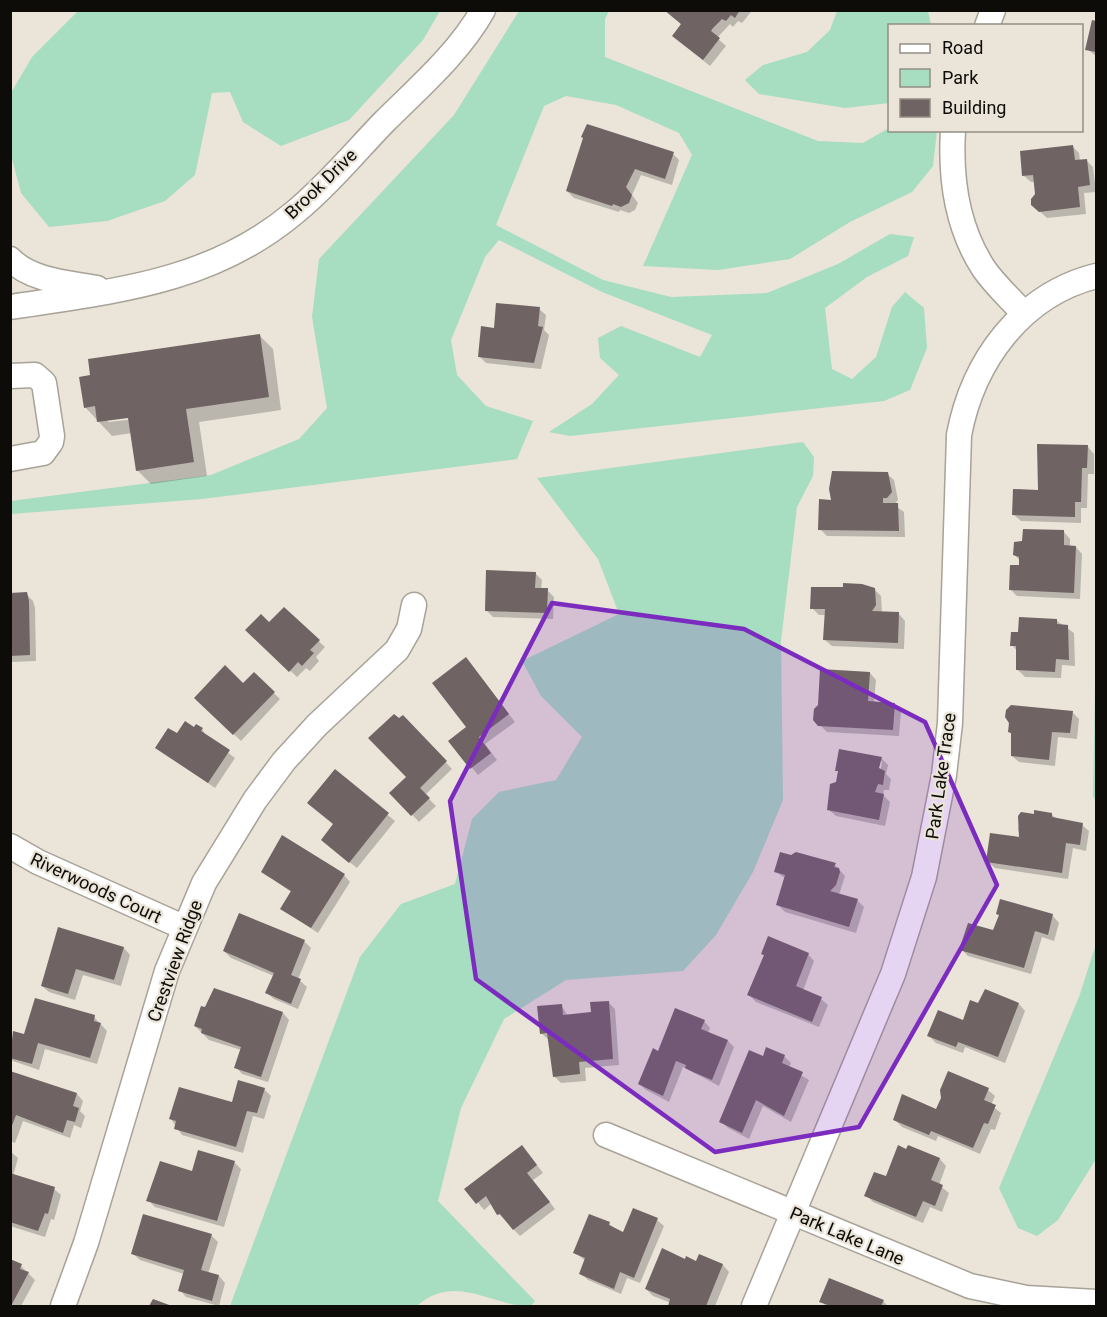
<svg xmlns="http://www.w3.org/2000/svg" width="1107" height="1317" font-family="Roboto,sans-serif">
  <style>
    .green { fill: #a7ddc1 }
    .shadow { fill: #0003; fill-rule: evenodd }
    .building { fill: #706363 }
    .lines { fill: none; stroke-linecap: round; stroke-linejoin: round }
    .minor-casing { stroke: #a8a297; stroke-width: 27 }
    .minor { stroke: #fff; stroke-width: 24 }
    .marked { fill: #7b2cbf; fill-opacity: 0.2; stroke: #7b2cbf; stroke-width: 4.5; stroke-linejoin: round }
    .labels { text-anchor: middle; stroke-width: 4.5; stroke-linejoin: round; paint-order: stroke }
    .street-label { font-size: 18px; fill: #0e0c08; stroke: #eae4d9 }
  </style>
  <rect width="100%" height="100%" fill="#eae4d9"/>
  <!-- green -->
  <path class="green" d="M78,11V10L440,11L423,40L349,120L281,146L243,122L230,92L212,93L195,175L165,201L107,221L49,227L21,193L11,155V93L32,57Z
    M519,11H609L605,19V57L818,141L863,143L889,128L890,130L937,131L933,166L912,192L850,222L790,259L718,270L643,266L692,155L679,133L616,105L566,96L544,106L496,225L603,280L671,297L767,293L838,264L890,234L914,237L908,256L867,277L825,308L832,369L852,379L876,357L892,307L905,292L924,308L927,348L910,390L884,401L570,436L549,432L592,404L619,375L600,358L598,338L621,326L700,357L712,335L602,292L499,240L485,257L451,340L457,375L486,406L533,421L517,459L202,499L11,514V501L211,475L299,439L327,408L312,317L319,259L454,115Z
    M837,11H928L931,25L890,26L889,103L845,108L759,94L745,80L763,65L807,52L830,30Z
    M803,442L814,457L813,476L797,507L781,641L783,800L753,872L716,935L683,971L566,980L504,1019L461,1108L438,1201L535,1301L531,1306C491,1307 456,1272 417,1306H230L360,957L401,904L455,884L472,819L499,792L556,780L582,737L541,696L522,661L619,614L598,559L537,478Z
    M1096,631V802L1093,796Z
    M1096,944V1159L1058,1220L1037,1236L1018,1228L999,1188L1079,997Z"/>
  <!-- shadow -->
  <path class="shadow" d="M666,10H749L751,12L742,23L738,21L733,27L730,24L717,38L726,46L710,66L680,42L682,25Z
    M1094,22L1096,23V56L1087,49Z
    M1072,146L1079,153L1080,161L1086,160L1093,167L1096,192L1084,193L1086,214L1047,218L1033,205L1037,194L1035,182H1031L1024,176Z
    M673,154L679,160L672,185L641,175L632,195L638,203L635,210L629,213L620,210L619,212L574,198L567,191Z
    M539,309L546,315L544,330L549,335L541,369L486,363L480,357L495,329Z
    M259,335L273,349L281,410L199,422L207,476L151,484L137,470L132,433L112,436L85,407ZM135,416L136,419L108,422V419Z
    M1088,447L1094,454V474H1088L1087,508H1081V523L1021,521L1014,515Z
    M887,474L894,480L898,500L894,505L904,512L905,537L827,536L820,529L833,501Z
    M1064,532L1070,539V547H1076L1082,554L1080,599L1017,596L1010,589L1020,567V561L1015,555Z
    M535,573L542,580L541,590H547L554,597L553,619L493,617L486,610Z
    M874,589L881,596L882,613L899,614L905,621L904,649L832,646L825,640L826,615H819L812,608Z
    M26,594L33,601L35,608L36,661L10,662V595Z
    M284,609L325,647L316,657L319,661L310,671L306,668L297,677L247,630L269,624Z
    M1057,621L1074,633L1075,666L1062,665L1061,678L1025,677L1018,670L1017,651L1012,645L1020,634Z
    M472,666L515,722L485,744L497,760L478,775L450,741L468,727Z
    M870,673L876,680L874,703L894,704L901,711L899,736L827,732L815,720Z
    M254,674L280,699L241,741L196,698L243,685Z
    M1007,711L1072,712L1079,719L1077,739L1058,737L1055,766L1019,762L1012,756L1013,735L1010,732Z
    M403,717L452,769L425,795L436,806L419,822L391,793L408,777L399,720Z
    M195,729H202L207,737L235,758L215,788L157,748Z
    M881,758L888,765L886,774L891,779L889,790H884L883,795L890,802L885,826L836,816L829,810L839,773L837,770ZM879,761H882L880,776L877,775Z
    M335,771L395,821L357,868L329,846L335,824Z
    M1022,814H1051L1057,819L1082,825L1089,831L1086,851L1073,848L1068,879L995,868L988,862L1021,838L1018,829Z
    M835,865L845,876L839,895L857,900L864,907L856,933L785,912L778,905L786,879L775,871Z
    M263,872L344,875L350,882L318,933L282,909L291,892Z
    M1001,901L1053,916L1059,923L1054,941L1042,937L1031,974L968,956L961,949L994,932L1000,916L998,914Z
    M59,929L124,948L130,955L121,986L83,975L75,1000L49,992L42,986Z
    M304,941L311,948L298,979L307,987L298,1009L274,999L267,993L274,976L231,958L224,951Z
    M762,954H808L814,961L803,991L821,999L828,1005L819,1027L756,1002L749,995L765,956Z
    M985,991L1019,1004L1025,1011L1005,1063L965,1047L963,1053L936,1043L929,1036L964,1022L979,1005Z
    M608,1002L615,1009L619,1065L585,1068L586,1081L561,1083L554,1076L549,1040L541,1033L561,1005L568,1016L592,1014Z
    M283,1013L289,1020L268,1082L242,1074L236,1067L241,1050L209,1040L195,1026Z
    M94,1017L107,1031L97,1064L45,1049L39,1070L10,1060L14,1033L25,1036Z
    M704,1021L710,1028L708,1033L728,1041L734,1047L719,1086L683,1067L669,1102L646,1090L639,1084L659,1053Z
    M784,1056L791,1063L789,1068L809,1080L791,1122L763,1106L749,1139L728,1128L721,1121L763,1058Z
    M10,1073L77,1094L83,1101L80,1111L85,1116L81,1128L74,1125L70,1138L23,1121L15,1143L10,1141Z
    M264,1089L271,1096L264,1119L253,1116L243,1153L182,1135L171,1119L233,1104Z
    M988,1090L995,1096L991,1105L1001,1113L995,1130L991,1129L980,1154L938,1136L936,1141L902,1127L895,1120L937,1111Z
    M908,1147L940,1159L946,1166L939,1185L949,1193L942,1212L930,1207L923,1223L873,1202L866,1195L886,1178Z
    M10,1151L18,1158L13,1176L54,1189L61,1195L54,1220L51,1219L45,1237L10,1226Z
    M528,1153L543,1173L533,1180L555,1209L520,1236L499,1214L492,1203L484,1210L467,1189Z
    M234,1162L241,1169L224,1227L155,1207L148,1200L193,1172Z
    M657,1220L664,1226L640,1283L627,1278L621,1294L588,1280L581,1274L586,1261L575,1253L609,1224L624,1234Z
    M211,1235L218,1242L208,1274L219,1276L225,1283L219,1306L186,1297L180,1290L184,1274L140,1260L133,1254Z
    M10,1261L21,1266L35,1280L21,1306H10Z
    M686,1261L723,1265L729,1272L715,1306H669L671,1303L653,1296L646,1289Z
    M821,1301H883L888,1306H826Z"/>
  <!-- building -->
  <path class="building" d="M664,10H740L735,18L731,15L726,21L722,19L713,28L711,31L720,38L703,60L672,36L681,24Z
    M1092,20L1096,21V52L1085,50Z
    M587,124L674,152L665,179L635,169L626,187L632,195L629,203L621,207L613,204L612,206L566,191L583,138L581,137Z
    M1073,145L1075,160L1087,159L1090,185L1078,187L1080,207L1039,212L1031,205V199L1035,194L1033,175L1022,176L1020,151Z
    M496,303L540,307L538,326L543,327L534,363L478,357L481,326L494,328Z
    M260,334L269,397L186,409L194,462L136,471L128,418L97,422L95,406L84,408L79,377L90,375L88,359Z
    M1037,444L1088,445L1087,468H1082L1081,502H1075V517L1012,515L1013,489L1038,490Z
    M832,471L888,472L892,492L887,498H883V503H898L899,531L818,530L819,499L831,500L829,489Z
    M1023,529L1064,530V545L1076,546L1074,593L1009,590L1010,565H1019V557L1013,555L1014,542L1022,541Z
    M486,570L536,572L535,588H548L547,613L485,611Z
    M843,583L862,584L875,588L876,605L872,611L899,612L898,643L823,640L825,609H810L811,587H843Z
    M27,592L29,601L30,655L10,656V593Z
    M284,607L320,640L310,650L314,653L302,666L298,662L289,672L245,630L261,614L269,622Z
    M1019,617L1057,619V624L1068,625L1069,660L1056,659L1055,672L1016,670V646H1010L1011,632H1018Z
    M466,657L509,714L479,737L491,753L470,769L448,741L466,727L432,683Z
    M225,665L243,683L254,672L275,692L233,735L194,698Z
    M820,669L870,672L868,701L895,703L893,730L818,726L813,720L814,709L818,705Z
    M1011,705L1073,711L1070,733L1052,732L1049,760L1011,756V733L1008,732L1009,723L1005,717L1006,710Z
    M394,714L399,718L403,715L447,761L420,788L430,798L411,816L389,793L406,777L368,738Z
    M185,721L194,727L196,724L203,728L201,731L230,750L208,783L155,748L168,728L177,733Z
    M839,749L882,757L879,768L885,771L883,785L878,784L875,792L884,794L879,820L827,810L830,784L836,782L838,771H835Z
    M335,769L389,813L349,863L321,840L333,824L307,803Z
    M1034,810L1052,813V817L1083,823L1080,845L1066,843L1062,873L986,862L990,833L1019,837L1018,816L1021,812L1034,814Z
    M282,835L345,874L311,928L280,909L291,891L261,872Z
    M780,852L791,855L796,852L836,863L834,867L839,868L840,872L836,885L830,891L858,899L849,927L776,905L785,875L774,872Z
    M1000,899L1053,914L1048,935L1035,931L1024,968L959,950L968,923L993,930L999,915L996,914Z
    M239,913L305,940L291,975L301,979L291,1004L265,993L274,973L223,951Z
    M58,927L124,947L114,980L76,969L68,994L41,986Z
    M768,936L809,953L796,986L822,997L812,1022L747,995L764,955L761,954Z
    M214,988L283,1012L261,1077L234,1068L241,1047L201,1033L202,1029L194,1026L201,1006L205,1007Z
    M985,989L1019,1003L998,1057L958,1042L956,1047L927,1036L938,1010L963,1020L970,1000L978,1003Z
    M35,998L95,1015L94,1021L101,1023L90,1058L38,1043L32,1064L10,1058L13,1031L24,1034Z
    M609,1001L613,1059L579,1062L580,1074L553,1077L547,1033L540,1034L537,1006L562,1004L563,1015L591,1012L590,1002Z
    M675,1008L705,1020L701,1029L728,1040L712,1080L693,1072L685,1068L686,1065L676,1061L663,1096L638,1084L653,1048L658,1051Z
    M766,1047L785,1055L782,1063L803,1072L784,1116L756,1100L742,1133L719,1122L749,1050L763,1056Z
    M10,1071L77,1093L73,1106L79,1108L75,1122L67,1120L63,1133L16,1115L10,1131Z
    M948,1071L989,1088L984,1100L996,1105L988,1124L984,1123L973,1148L931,1131L929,1135L893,1120L902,1094L936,1109L941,1098L940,1090Z
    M238,1080L265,1088L257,1113L247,1111L236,1147L174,1129L176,1121L169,1119L179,1087L232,1102Z
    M522,1145L537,1165L527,1173L550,1202L513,1230L500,1214L497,1215L486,1196L476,1204L464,1189Z
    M898,1145L906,1149L908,1145L940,1158L931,1180L943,1185L935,1206L923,1201L916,1217L864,1196L874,1172L886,1176Z
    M198,1150L235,1161L217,1221L146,1201L160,1161L192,1171Z
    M10,1173L55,1187L48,1214L45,1213L38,1231L10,1222Z
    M633,1208L658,1218L634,1278L620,1272L614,1289L579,1274L585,1258L573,1253L589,1214L610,1222L609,1225L623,1232Z
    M143,1214L212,1234L201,1270L219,1275L212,1301L178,1291L184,1270L131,1254Z
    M662,1248L685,1259L686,1256L696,1261L699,1254L723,1264L706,1306H668L670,1299L645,1289Z
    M10,1259L22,1264L20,1269L29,1272L11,1306Z
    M829,1278L884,1300L881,1306H831L819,1302Z
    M153,1299L172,1306H149Z"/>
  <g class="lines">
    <defs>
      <path id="minor" d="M987,26L993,10
        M953,130C950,179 957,228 984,269C995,285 1011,299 1024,314
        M10,259C31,281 70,283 97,288
        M10,307C114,291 210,283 294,213C327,186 355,152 384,122C418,88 459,53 483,10
        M10,376L35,375L44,383L52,436L51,442L43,453L10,459
        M10,846L38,862L183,927
        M606,1135L970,1286L1026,1298L1096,1302
        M63,1306L86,1243L167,971L204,883L255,800L284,761L317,725L397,650L409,629L414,605
        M754,1306L893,974L924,877L944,775L950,723L959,435C973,361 1021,295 1096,276"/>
    </defs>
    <!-- minor casing -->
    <use href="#minor" class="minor-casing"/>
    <!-- minor -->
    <use href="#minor" class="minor"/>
  </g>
  <!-- marked area -->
  <path class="marked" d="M552,603L744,629L925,722L997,885L859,1127L715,1152L476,979L450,801Z"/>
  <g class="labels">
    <!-- street labels -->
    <g class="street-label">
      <text transform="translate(321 184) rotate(-44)" y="6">Brook Drive</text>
      <text transform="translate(941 776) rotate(-82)" y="6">Park Lake Trace</text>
      <text transform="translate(96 888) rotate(25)" y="6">Riverwoods Court</text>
      <text transform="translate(175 961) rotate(-70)" y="6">Crestview Ridge</text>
      <text transform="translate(847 1236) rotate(23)" y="6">Park Lake Lane</text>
    </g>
  </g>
  <!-- border -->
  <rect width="1107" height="1317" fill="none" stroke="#0e0c08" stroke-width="24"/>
  <!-- legend -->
  <rect x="888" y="24" width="195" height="108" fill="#eae4d9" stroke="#928e85" stroke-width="1.5"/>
  <rect x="900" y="44" width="30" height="9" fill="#ffffff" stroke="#928e85" stroke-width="1.5"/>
  <text x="942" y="54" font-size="18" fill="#0e0c08">Road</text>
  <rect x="900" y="69" width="30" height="18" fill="#a7ddc1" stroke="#928e85" stroke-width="1.5"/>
  <text x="942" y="84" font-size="18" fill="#0e0c08">Park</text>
  <rect x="900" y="99" width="30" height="18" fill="#706363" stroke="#928e85" stroke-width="1.5"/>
  <text x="942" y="114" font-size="18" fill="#0e0c08">Building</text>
</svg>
